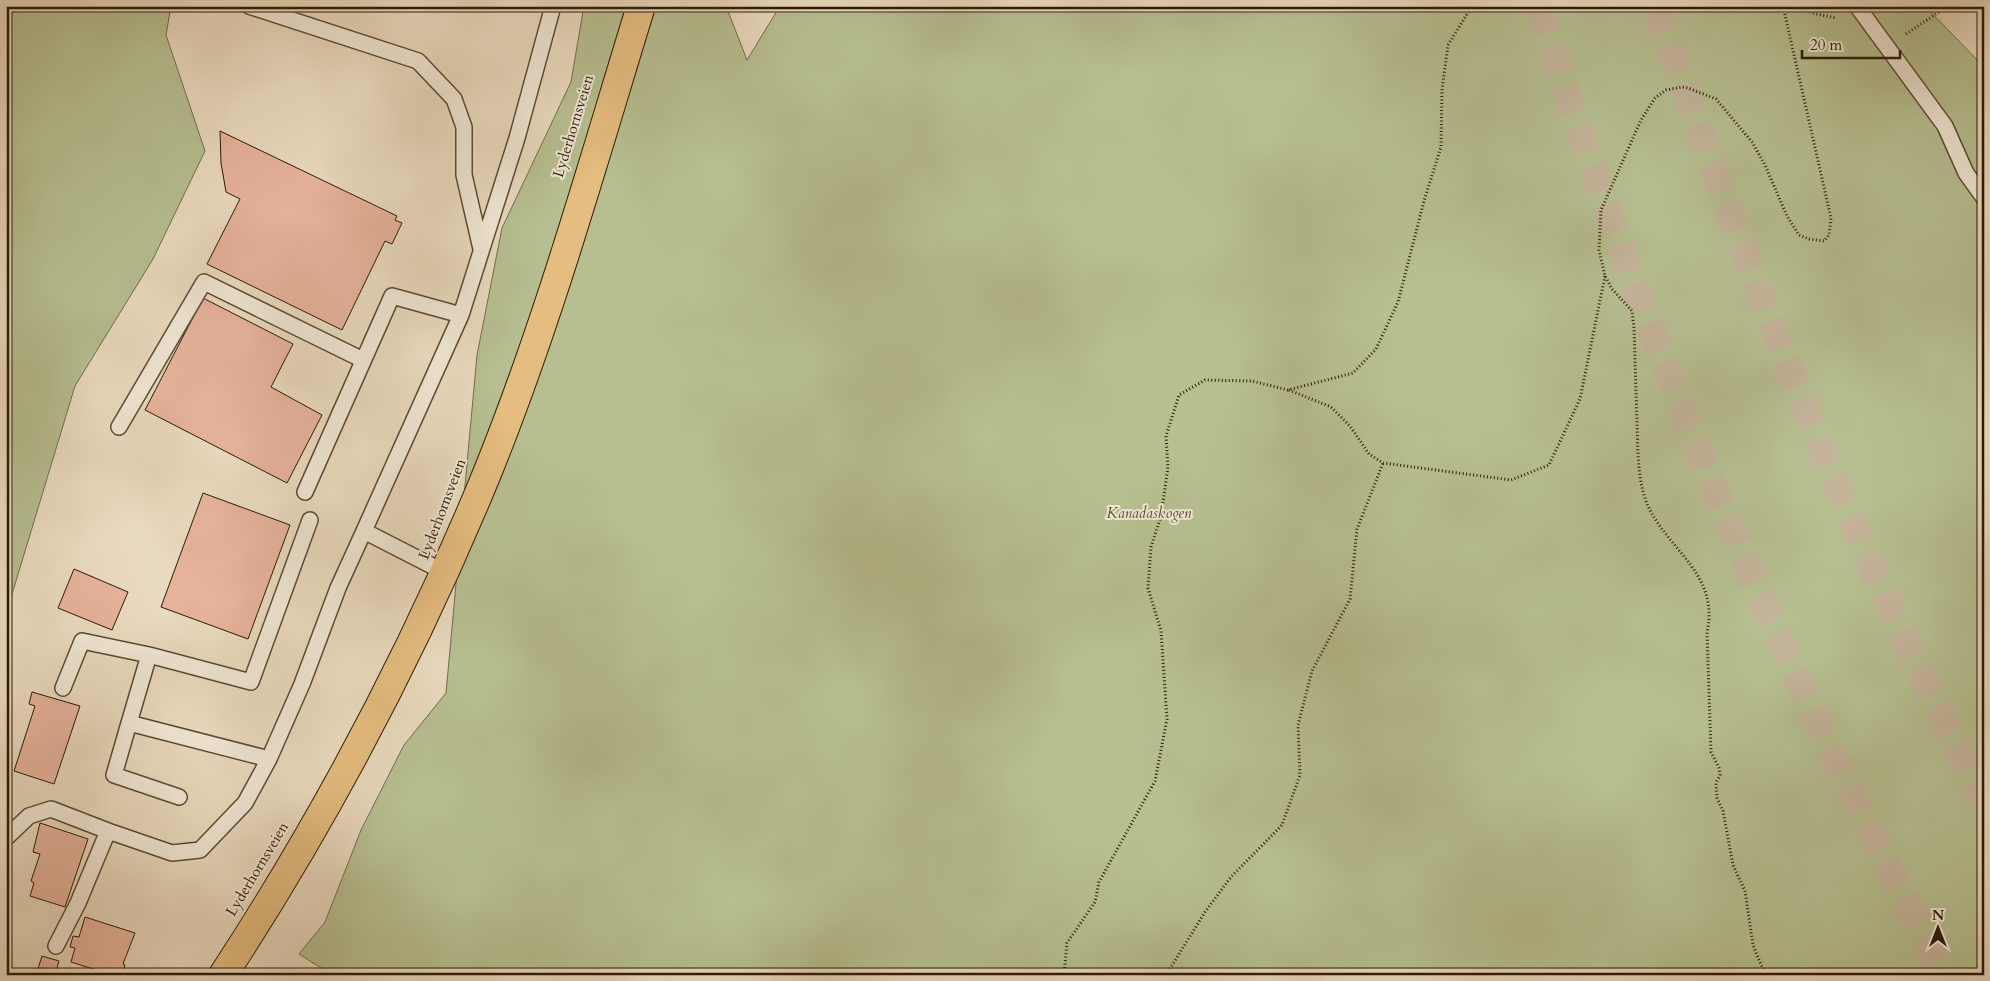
<svg xmlns="http://www.w3.org/2000/svg" width="1990" height="981" font-family="Cardo,serif">
  <style>
    .green { fill: #b7bf91; stroke: #706d4c }
    .building { fill: #e7b39c; stroke: #2a1b06 }
    .lines { fill: none; stroke-linecap: round; stroke-linejoin: round }
    .primary-tunnel { stroke: #c4b49a; stroke-width: 28; stroke-dasharray: 28 14; stroke-linecap: butt }
    .lane-casing { stroke: #5a4b34; stroke-width: 18 }
    .primary-casing { stroke: #2a1b06; stroke-width: 30 }
    .path { stroke: #2a1b06; stroke-width: 3; stroke-dasharray: 1 2.5; stroke-linecap: butt }
    .lane { stroke: #f1e7d5; stroke-width: 15 }
    .primary { stroke: #e5bd80; stroke-width: 28 }
    .labels { text-anchor: middle; stroke-width: 4; stroke-linejoin: round; paint-order: stroke }
    .street-label { font-size: 15px; fill: #2a1b06; stroke: #f1e7d5 }
    .park-label { font-size: 15px; font-style: italic; fill: #544c30; stroke: #f1e7d5 }
  </style>
  <rect width="100%" height="100%" fill="#eadabf"/>
  <filter id="stains"><feTurbulence type="fractalNoise" baseFrequency=".004" numOctaves="4"/><feColorMatrix values="0 0 0 0 .2 0 0 0 0 .09 0 0 0 0 .02 0 0 0 .5 -.17"/></filter>
  <radialGradient id="worn" r=".72"><stop offset=".6" stop-color="#630" stop-opacity="0"/><stop offset="1" stop-color="#630" stop-opacity=".3"/></radialGradient>
  <!-- green -->
  <path class="green" d="M6,6H171L166,35L205,151L153,259L75,386L6,614Z
    M584,6H726L747,60L780,6H1925L1984,67V975H332L299,954L325,922L361,830L404,745L446,693L477,355L502,228L571,82Z"/>
  <!-- building -->
  <path class="building" d="M220,131L397,216L395,220L402,223L392,244L385,241L342,330L207,264L240,199L226,192L221,163Z
    M203,298L293,344L271,387L322,415L287,483L145,410Z
    M203,493L290,525L248,639L161,607Z
    M74,569L128,592L112,630L58,608Z
    M32,692L80,706L54,784L14,771L35,706L29,704Z
    M40,823L88,839L65,907L30,896L34,883L31,881L40,854L33,852Z
    M85,917L135,933L123,964L125,965L122,975H112L71,962L75,948L70,947L73,936L79,937Z
    M42,956L59,961L55,975H36Z"/>
  <g class="lines">
    <!-- primary-tunnel -->
    <path class="primary-tunnel" d="M1539,6C1644,339 1780,667 1945,975
      M1655,6C1702,136 1749,267 1800,395C1855,533 1917,669 1984,802"/>
    <defs>
      <path id="lane" d="M249,6L418,61L454,99L464,127V175L481,249
        M1857,6L1945,126L1966,173L1984,198
        M119,427L204,282L363,360
        M305,492L392,296L461,315
        M444,572L364,531L461,315L517,138L553,6
        M63,688L82,641L149,655
        M129,723L114,775L179,797
        M269,759L129,723L149,655L251,682L310,520
        M6,838L29,816L51,809L108,831L172,853L200,850L245,803L269,759L302,684L338,588L364,531
        M56,946L78,903L108,831"/>
      <path id="primary" d="M223,975C327,816 416,647 488,471C549,320 593,162 641,6"/>
    </defs>
    <!-- lane casing -->
    <use href="#lane" class="lane-casing"/>
    <!-- primary casing -->
    <use href="#primary" class="primary-casing"/>
    <!-- path -->
    <path class="path" d="M1801,6L1812,13L1836,18
      M1906,34L1948,6
      M1289,390L1331,407L1350,426L1369,454L1383,463L1511,480L1549,465L1580,399L1605,276
      M1064,975L1067,943L1095,902L1099,882L1155,781L1167,719L1161,631L1148,588L1151,547L1161,516L1168,467L1166,436L1179,395L1205,380L1252,381L1288,390L1353,373L1376,349L1398,302L1424,201L1441,147L1442,90L1448,45L1472,6
      M1166,975L1205,912L1231,877L1282,825L1300,775L1298,725L1312,671L1350,599L1357,529L1383,463
      M1768,975L1761,965L1753,945L1745,891L1733,865L1723,811L1717,798L1716,783L1720,775L1719,768L1711,752L1707,632C1720,575 1669,551 1648,506C1637,481 1638,449 1637,423C1636,391 1635,359 1634,328L1632,311L1612,289L1605,276L1599,250L1601,210L1641,120L1655,98L1666,90L1682,87L1688,88L1716,99L1752,142L1765,165L1787,216L1799,235L1809,239L1824,241L1829,235L1831,218L1783,6"/>
    <!-- lane -->
    <use href="#lane" class="lane"/>
    <!-- primary -->
    <use href="#primary" class="primary"/>
  </g>
  <g class="labels">
    <!-- street labels -->
    <g class="street-label">
      <text transform="translate(573 126) rotate(-73)" y="5">Lyderhornsveien</text>
      <text transform="translate(442 509) rotate(-69)" y="5">Lyderhornsveien</text>
      <text transform="translate(257 869) rotate(-59)" y="5">Lyderhornsveien</text>
    </g>
    <!-- park labels -->
    <g class="park-label">
      <text x="1149" y="518">Kanadaskogen</text>
    </g>
  </g>
  <!-- margin -->
  <rect width="1990" height="981" fill="none" stroke="#eadabf" stroke-width="25"/>
  <rect x="8" y="8" width="1975" height="966" fill="none" stroke="#2a1b06" stroke-width="2.5"/>
  <rect x="12" y="12" width="1965" height="956" fill="none" stroke="#2a1b06"/>
  <!-- north arrow -->
  <g transform="translate(1938 928)" stroke="#f1e7d5" stroke-width="4" paint-order="stroke">
  <path d="M0-4L9 19L0 12L-9 19Z" fill="#2a1b06"/>
  <text y="-8" font-size="14" font-weight="bold" text-anchor="middle" fill="#2a1b06">N</text>
  </g>
  <!-- scale -->
  <path d="M1802 50v8h98v-8" fill="none" stroke="#2a1b06" stroke-width="2.5"/>
  <text x="1810" y="50" font-size="15" fill="#2a1b06" stroke="#f1e7d5" stroke-width="4" paint-order="stroke">20 m</text>
  <rect width="100%" height="100%" filter="url(#stains)"/>
  <rect width="100%" height="100%" fill="url(#worn)"/>
</svg>
